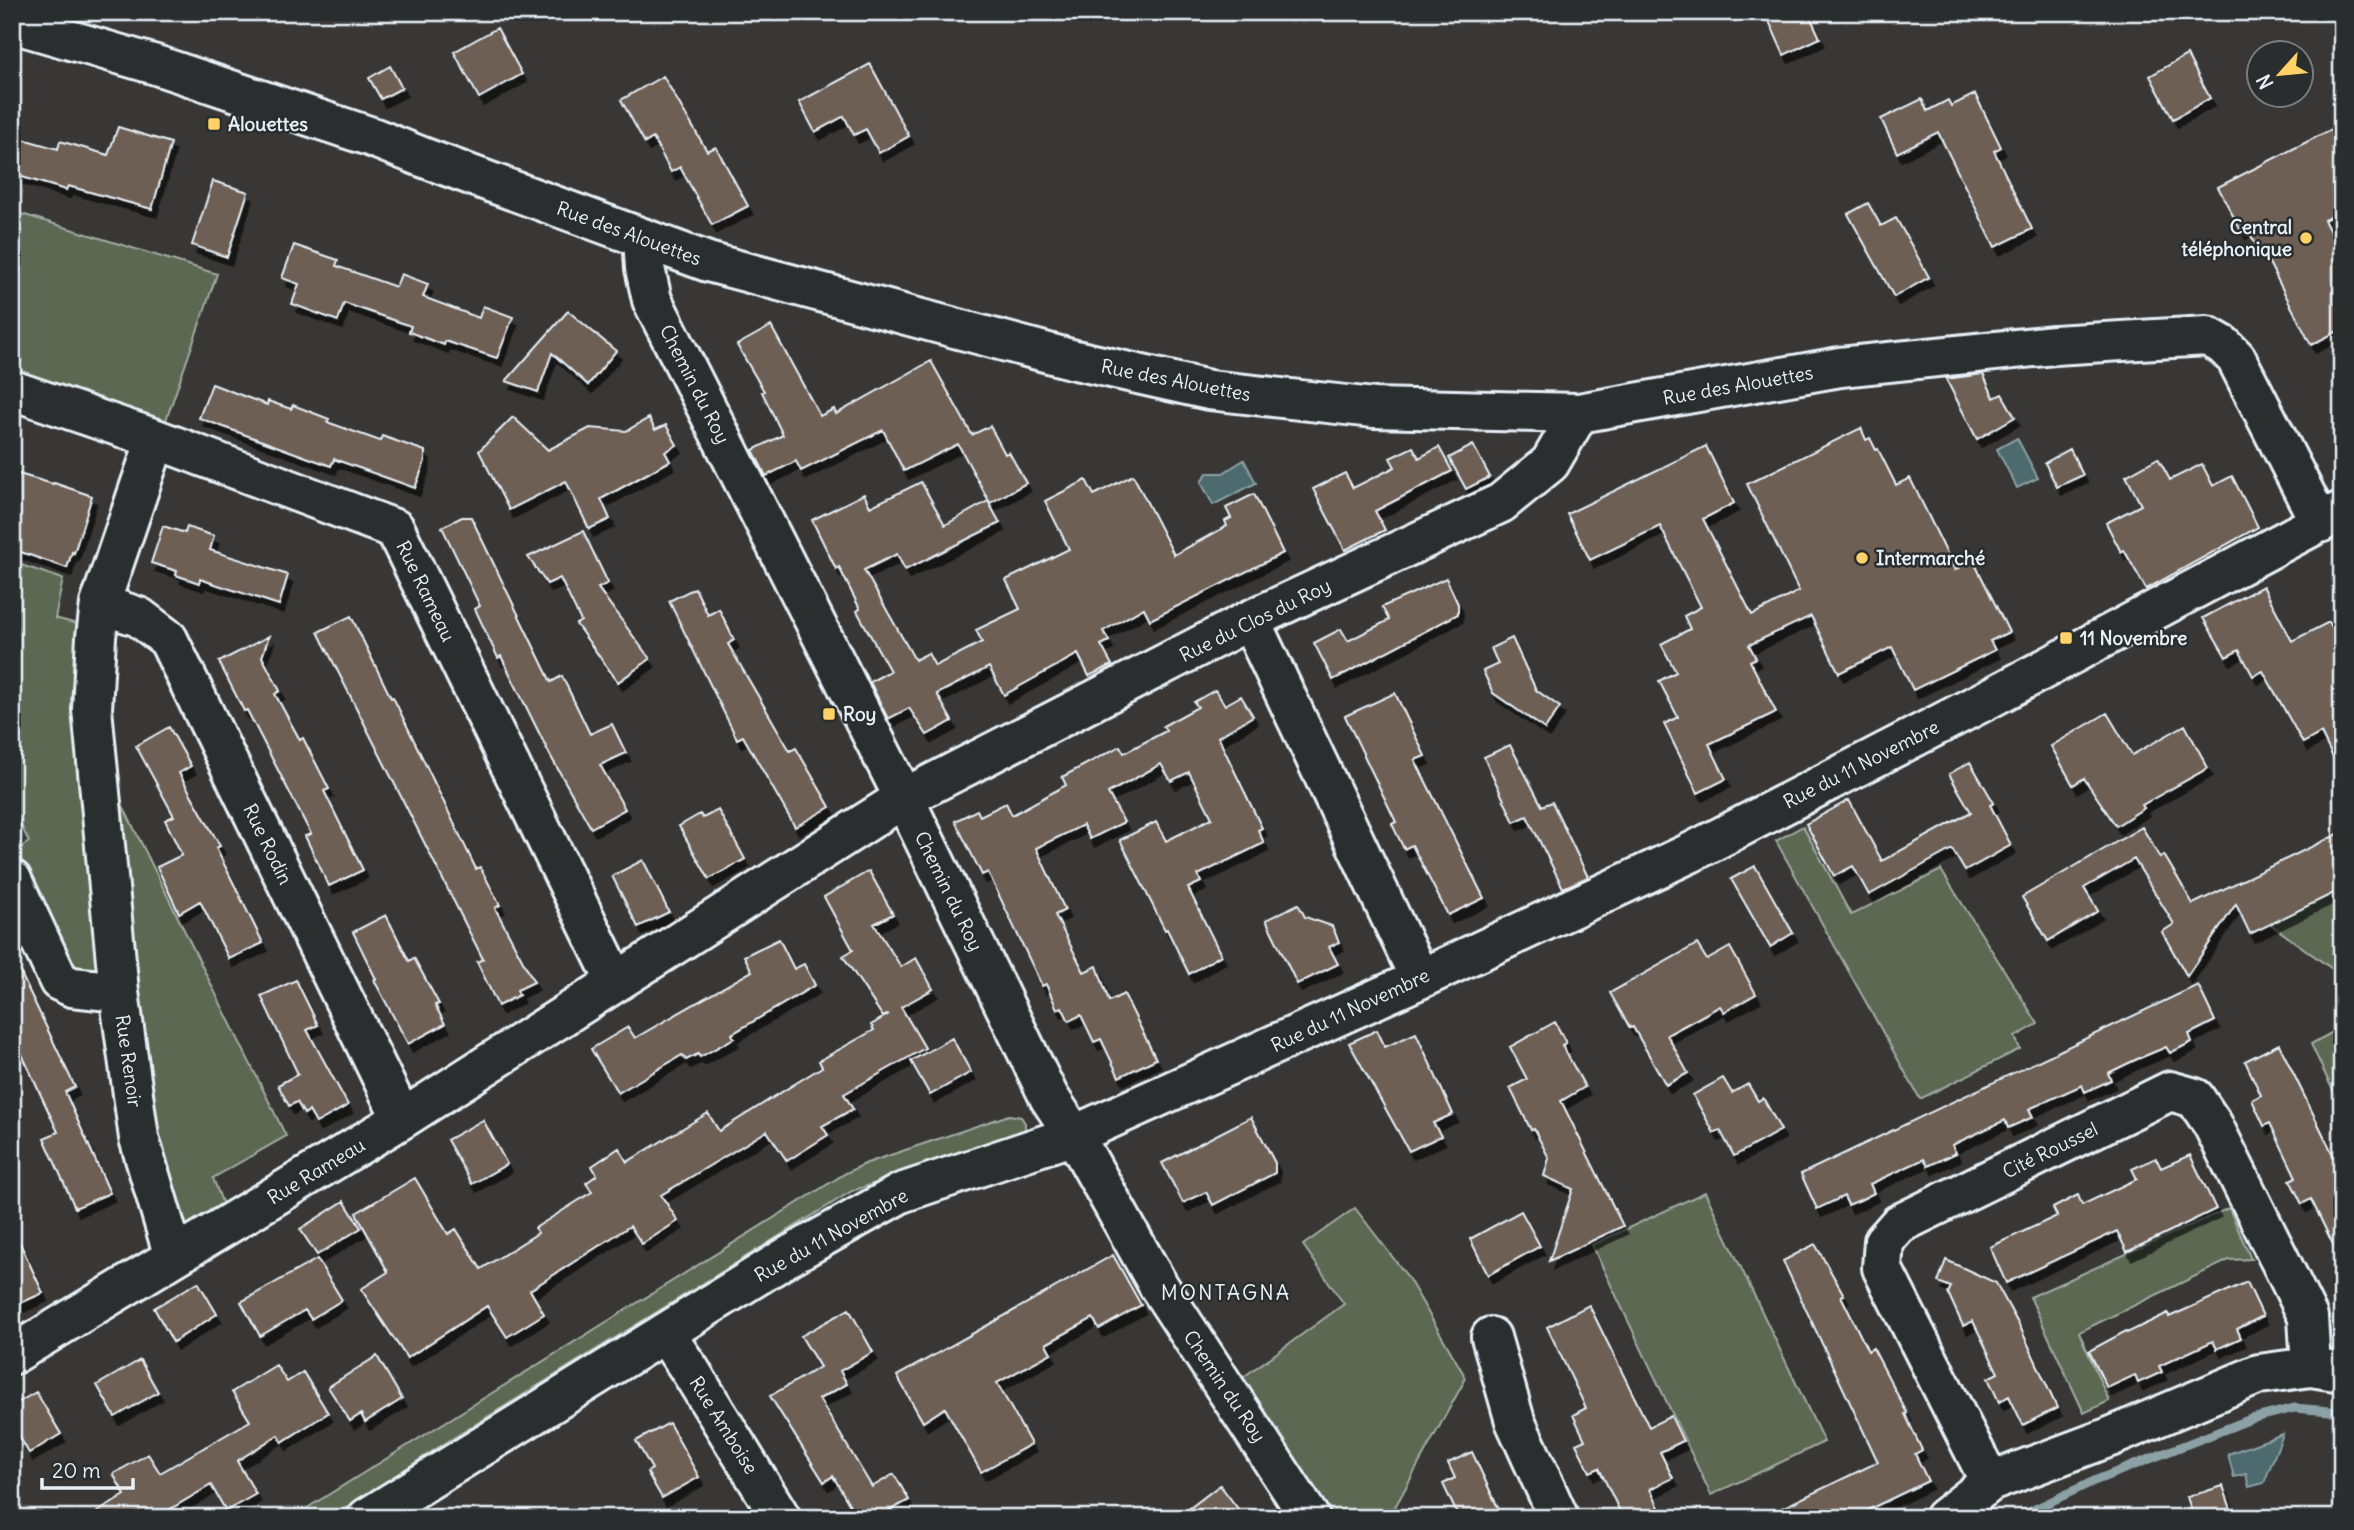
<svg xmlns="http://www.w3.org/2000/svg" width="2354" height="1530" font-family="Delius,sans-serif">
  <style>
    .green { fill: #5b6851; stroke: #a2aca4; stroke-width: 2 }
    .water { fill: #4d6b6e; stroke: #8ba1a5; stroke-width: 2 }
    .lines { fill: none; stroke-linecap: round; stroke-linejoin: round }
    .stream { stroke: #8ba1a5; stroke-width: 9 }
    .building { fill: #6e5f54; stroke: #e8f1f8; stroke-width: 2; filter: url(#shadow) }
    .minor-casing { stroke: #e8f1f8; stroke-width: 44 }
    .minor { stroke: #2a2d2e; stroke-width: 38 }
    .poi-dot { fill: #ffd166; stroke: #2a2d2e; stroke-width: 2.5 }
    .labels { text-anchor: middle; stroke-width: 5; stroke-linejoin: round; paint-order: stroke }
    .poi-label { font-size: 19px; font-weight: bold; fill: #e8f1f8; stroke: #2a2d2e; text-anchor: start }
    .street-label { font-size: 19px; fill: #e8f1f8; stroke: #2a2d2e }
    .neighbourhood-label { font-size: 21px; letter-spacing: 2px; fill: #e8f1f8; stroke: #2a2d2e }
  </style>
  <defs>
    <filter id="shadow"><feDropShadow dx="4.5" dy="8" stdDeviation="0" flood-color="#0009"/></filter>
  </defs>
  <rect width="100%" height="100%" fill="#383736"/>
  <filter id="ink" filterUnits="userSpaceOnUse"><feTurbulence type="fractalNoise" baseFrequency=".0143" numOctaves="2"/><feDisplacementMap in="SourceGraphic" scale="14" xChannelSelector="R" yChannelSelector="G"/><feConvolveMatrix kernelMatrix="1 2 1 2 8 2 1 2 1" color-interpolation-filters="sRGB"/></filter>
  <g filter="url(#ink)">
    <!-- green -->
    <path class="green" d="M12,211L217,274L165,423L12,371Z
      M12,562L63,579L55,618L81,625L105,963L95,977L63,966L12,853L29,842L12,806Z
      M119,798L286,1136L213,1178L225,1210L185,1229L163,1184L137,994Z
      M1803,826L1851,915L1941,870L2038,1024L2015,1037L2020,1049L1920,1099L1776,841Z
      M2342,889V976L2270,924Z
      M2342,1027V1110L2311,1044Z
      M1009,1115L1021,1117L1025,1123V1130L1013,1137L852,1191L442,1445L330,1518H291L846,1173L867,1163Z
      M1705,1192L1824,1442L1711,1495L1592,1245Z
      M1355,1208L1407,1276L1466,1378L1389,1518H1335L1242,1378L1344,1304L1303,1245Z
      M2229,1208L2251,1259L2229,1260L2079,1332L2109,1401L2084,1413L2030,1297Z"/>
    <!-- water -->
    <path class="water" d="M2017,438L2038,478L2017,488L1997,449Z
      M1244,460L1256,483L1213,505L1201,482L1207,473H1223Z
      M2283,1434L2264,1483L2249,1487L2246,1474L2234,1477L2228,1454Z"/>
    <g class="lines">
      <!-- stream -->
      <path class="stream" d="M2022,1518L2033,1510L2094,1481L2251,1419L2294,1408L2342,1412"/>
    </g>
    <!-- building -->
    <path class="building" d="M1765,12H1808L1820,38L1784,55Z
      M497,28L522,74L479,98L454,52Z
      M2187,55L2210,98L2173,119L2150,76Z
      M870,64L909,136L879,153L866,129L854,135L844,116L815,132L799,102Z
      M390,66L402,88L381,99L369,78Z
      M663,76L707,151L716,147L748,206L712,225L680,167L671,172L653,138L645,143L621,100Z
      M1975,94L2001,147L1994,151L2032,229L1995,247L1938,132L1897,153L1881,119L1922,99L1927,111L1948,100L1951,106Z
      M2342,124V211L2324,220L2342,255V329L2311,345L2265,255L2262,256L2247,228L2241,231L2218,187Z
      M118,127L171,143L152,209L68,186L66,190L12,174V162L19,138L58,149L60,141L108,155Z
      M213,181L248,192L227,257L192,245Z
      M1868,203L1881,226L1896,218L1929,277L1894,297L1848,214Z
      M294,245L338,260L336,266L396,287L401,274L428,284L423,297L479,318L483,306L513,317L497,358L445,341L444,345L409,332L411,326L344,303L338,321L292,304L299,284L282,278Z
      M568,311L616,351L588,385L552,353L538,392L506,381Z
      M771,326L820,416L834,409L836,414L931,361L972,435L990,426L1005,454L1009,452L1026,483L990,503L958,444L904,471L883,430L801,471L796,461L766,476L753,450L783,435L762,392L764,391L737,345Z
      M1983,374L1994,398L2002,394L2015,417L1977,439L1946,379Z
      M212,384L267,405L268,401L291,409L293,405L329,419L327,422L380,441L382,436L425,451V461L415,488L334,459L331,466L199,418Z
      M513,417L548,450L590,428L626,431L649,418L655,430L666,425L677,445L665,452L670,461L601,499L610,519L589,529L566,481L509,510L479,451Z
      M1861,428L1866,440L1870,438L1876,450L1878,449L1896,485L1910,478L1955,570L1973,560L2009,632L1990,641L1995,650L1913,690L1892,647L1839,673L1811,616L1749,645L1756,658L1750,661L1776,712L1709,744L1726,779L1698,793L1664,724L1678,717L1659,681L1676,672L1661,644L1690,629L1684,616L1701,607L1660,526L1590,560L1567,514L1706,446L1734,503L1703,519L1752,615L1799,591L1747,484Z
      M1473,445L1490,477L1466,489L1449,458Z
      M1413,447L1419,458L1439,447L1452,471L1375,511L1385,530L1345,550L1313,489L1345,473L1353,488L1395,467L1390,458Z
      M2070,449L2083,475L2057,487L2045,463Z
      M2158,458L2170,480L2202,464L2213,486L2232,476L2258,527L2146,589L2124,550L2121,552L2106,523L2141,505L2126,476Z
      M12,472L53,484L54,483L92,496L74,553L72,552L67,568L12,549Z
      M1133,475L1174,555L1227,526L1225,521L1231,518L1226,508L1254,494L1283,553L1150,620L1144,608L1103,631L1109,641L1101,645L1112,665L1089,676L1078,654L1004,695L989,667L937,694L952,721L927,735L909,708L888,719L870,682L890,671L857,611L860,609L839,567L836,569L812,520L864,494L870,507L921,482L945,525L988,501L1000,523L905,570L897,554L864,570L915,660L928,653L935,666L982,642L976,630L1020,609L1006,580L1069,549L1045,501L1086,480L1094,495Z
      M462,517H471L551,682L562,676L590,734L612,724L626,753L600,765L625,809L591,828L550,755L501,656L498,658L475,609L480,606L442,527Z
      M163,526L185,533L187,527L214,536L210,550L288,575L279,605L200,579L199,583L176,575L177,571L151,563Z
      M583,531L608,583L598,588L650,659L618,682L576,624L581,621L560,578L547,584L528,557Z
      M1446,578L1458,604V614L1333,680L1314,643L1341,629L1348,641L1389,620L1382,607Z
      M2263,586L2292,641L2329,622L2342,643V776L2321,733L2303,743L2263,671L2253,676L2239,650L2226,657L2203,618Z
      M695,588L708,615L719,609L734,640L728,644L790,751L796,748L830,807L795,827L743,736L737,739L669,601Z
      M351,616L391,698L393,697L476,869L480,867L500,905L495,908L534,982L517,990L519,995L498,1006L477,962L483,959L318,632Z
      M269,636L262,657L280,691L275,694L300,740L303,738L329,789L324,791L363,870L329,886L305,836L311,834L247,710L244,711L219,662Z
      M1512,638L1536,690L1560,707L1545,729L1493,693L1483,671L1498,664L1491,648Z
      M1215,690L1225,705L1241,696L1253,716L1218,737L1262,828L1258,830L1264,843L1198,875L1201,882L1188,888L1221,955L1189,974L1167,929L1165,930L1120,840L1156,822L1166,841L1212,818L1189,772L1171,781L1161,764L1108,793L1124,822L1090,839L1083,825L1036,848L1065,910L1055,915L1084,972L1097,966L1109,1001L1124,994L1156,1059L1119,1077L1101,1039L1094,1042L1081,1015L1069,1021L1062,1007L1057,1009L1046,984L1042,986L988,872L982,875L955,821L977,810L980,816L1006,803L1012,815L1066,785L1062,777L1120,746L1124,753L1166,731L1163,726L1198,707L1194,702Z
      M1395,693L1425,756L1415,760L1484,898L1448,915L1412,845L1404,849L1392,824L1396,822L1345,716Z
      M2107,713L2132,755L2185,725L2208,768L2142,805L2144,808L2116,826L2084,778L2073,785L2051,746Z
      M169,727L191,766L179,773L220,846L216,848L263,943L229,959L200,901L179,913L157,867L182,855L165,820L174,816L136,746Z
      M1510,745L1542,806L1552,802L1588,877L1563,888L1527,816L1514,822L1484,757Z
      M1970,762L1994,803L1990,805L2011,845L1965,871L1952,849L1869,895L1853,866L1834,876L1806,824L1849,800L1882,861L1971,812L1949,774Z
      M718,810L745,859L709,879L679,826L700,814L703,818Z
      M2142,827L2160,858L2164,855L2193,904L2342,832V889L2250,934L2236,904L2187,976L2162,932L2174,924L2134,859L2084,888L2098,911L2048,941L2022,897Z
      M643,860L669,912L638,927L612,876Z
      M1755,866L1793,933L1770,947L1731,879Z
      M869,871L893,914L874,924L901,967L916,958L933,989L901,1007L925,1048L844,1094L853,1109L822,1126L828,1135L787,1161L767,1131L661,1195L678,1221L642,1244L630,1226L530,1290L544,1314L507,1337L487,1306L407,1358L361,1289L388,1272L356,1213L415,1178L448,1234L456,1229L481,1269L538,1233L535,1228L592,1192L586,1183L597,1175L592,1166L619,1148L627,1162L708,1113L719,1131L822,1067L819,1061L874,1030L871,1025L889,1014L883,1017L843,956L853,950L824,897Z
      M1298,904L1305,917L1332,926L1339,942L1329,947L1338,964L1297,984L1266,920Z
      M386,915L409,961L414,958L439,1004L435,1005L445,1024L408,1044L374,980L376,979L353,932Z
      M779,939L794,969L804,964L815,985L732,1034L734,1038L700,1057L698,1054L686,1060L682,1055L618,1093L591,1049L628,1027L635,1038L752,971L744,956Z
      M1697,944L1707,960L1730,947L1756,994L1724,1012L1720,1006L1667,1035L1688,1073L1666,1085L1633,1027L1630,1028L1610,993Z
      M12,955L75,1087L65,1092L110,1193L75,1208L44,1138L58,1132L12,1033Z
      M296,980L318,1025L307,1030L348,1105L316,1123L309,1111L304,1114L297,1102L289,1106L278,1085L298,1074L261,996Z
      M2198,985L2215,1021L2189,1034L2192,1042L2170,1053L2166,1047L2135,1060L2108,1073L2111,1080L2085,1092L2082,1085L2029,1109L2033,1117L2008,1128L2005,1120L1952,1145L1956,1153L1928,1166L1924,1159L1870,1184L1874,1193L1860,1200L1848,1205L1844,1196L1817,1209L1801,1174Z
      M1555,1022L1566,1043L1562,1045L1585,1087L1561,1101L1623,1226L1549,1261L1573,1189L1544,1176L1549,1158L1534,1129L1531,1130L1510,1088L1527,1079L1510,1047Z
      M1377,1030L1385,1047L1416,1033L1453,1114L1433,1123L1441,1136L1409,1151L1349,1043Z
      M952,1038L971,1072L930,1095L911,1061Z
      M2279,1044L2342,1173V1263L2311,1199L2302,1204L2290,1180L2296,1177L2270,1123L2264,1126L2252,1100L2261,1095L2245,1061Z
      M1723,1078L1732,1093L1748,1084L1758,1101L1763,1098L1781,1130L1734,1156L1720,1130L1714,1133L1693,1095Z
      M1251,1117L1275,1163V1173L1213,1205L1206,1192L1183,1203L1162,1163Z
      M483,1120L507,1164L472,1184L447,1140Z
      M2190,1155L2216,1209L2127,1252L2117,1231L2006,1283L1990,1247L2057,1216L2053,1208L2078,1195L2082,1205L2137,1179L2132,1169L2156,1158L2161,1168Z
      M344,1201L361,1228L317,1255L300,1229Z
      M1521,1211L1540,1246L1488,1275L1470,1239Z
      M12,1226L43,1293L12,1307Z
      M1815,1244L1844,1295L1841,1296L1868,1351L1873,1348L1907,1413L1905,1414L1922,1450L1915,1454L1928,1481L1851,1518H1761L1878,1462L1783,1261Z
      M1113,1255L1141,1305L1099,1329L1093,1318L1046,1344L1051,1353L997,1383L1031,1444L981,1472L945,1408L923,1422L897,1376Z
      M317,1259L342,1300L311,1319L305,1310L260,1336L241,1302Z
      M1946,1260L1996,1283L2021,1329L2057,1408L2023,1425L2009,1396L1999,1402L1988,1378L1998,1373L1973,1321L1963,1326L1948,1293L1951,1287L1938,1282Z
      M198,1282L217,1314L173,1342L154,1308Z
      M2247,1282L2263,1316L2237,1329L2241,1338L2217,1349L2213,1341L2159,1366L2162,1372L2138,1383L2135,1375L2107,1388L2089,1351L2126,1331L2127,1333L2168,1313L2169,1317Z
      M1589,1305L1649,1427L1671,1416L1683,1441L1660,1452L1673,1478L1650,1489L1664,1518H1623L1599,1468L1590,1472L1576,1444L1585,1440L1573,1415L1586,1408L1547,1327Z
      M849,1309L873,1352L840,1371L847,1384L819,1399L872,1487L894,1474L909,1500L876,1518H857L833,1476L824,1482L770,1396L820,1367L801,1336Z
      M377,1356L402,1399L365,1422L361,1414L350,1421L328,1387Z
      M140,1360L158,1392L115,1417L97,1385Z
      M276,1365L287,1382L303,1372L328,1413L282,1442L278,1435L237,1461L256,1494L226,1511L211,1485L155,1518H88L125,1495L113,1474L148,1454L160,1473L250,1421L232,1392Z
      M36,1392L61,1434L29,1453L12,1424V1406Z
      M669,1423L699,1477L662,1498L647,1472L652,1469L636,1441Z
      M1472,1452L1491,1493L1503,1518H1459L1443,1484L1455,1478L1448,1463Z
      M1220,1485L1245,1518H1177Z
      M2223,1486L2234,1518H2194L2187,1497Z"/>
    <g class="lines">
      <defs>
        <path id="minor" d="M12,23L156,65L372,137L422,157L708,262L1071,359L1209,390L1374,408L1579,413L1840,367L2054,345L2207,336L2223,345L2236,358L2320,523
          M643,239L645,268L652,300L904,798L1049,1097L1074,1135L1158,1285L1310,1518
          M12,390L156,439L395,529L616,982
          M100,604L139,617L168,639L402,1119
          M1250,620L1420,979
          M12,880L59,981L72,987L119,992L139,1138L174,1257
          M119,992L92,709L96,637L100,604L156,439
          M665,1334L690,1370L781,1518
          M1491,1337L1515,1421L1559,1518
          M12,1355L402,1119L904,798L1250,620L1501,503L1550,463L1579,413
          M1990,1482L1882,1268L1884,1241L1899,1224L2170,1091L2195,1098L2213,1125L2308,1317L2311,1367
          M367,1518L787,1257L901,1193L1074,1135L1420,979L1690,853L1990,698L2341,511
          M1944,1518L1990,1482L2110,1437L2259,1374L2311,1367L2342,1372"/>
      </defs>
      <!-- minor casing -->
      <use href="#minor" class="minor-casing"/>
      <!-- minor -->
      <use href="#minor" class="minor"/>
    </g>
  </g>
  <!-- markers -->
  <g class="poi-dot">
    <rect x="207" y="117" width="14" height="14" rx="3.5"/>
    <circle cx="2306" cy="238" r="7"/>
    <circle cx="1862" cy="558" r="7"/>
    <rect x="2059" y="631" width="14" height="14" rx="3.5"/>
    <rect x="822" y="707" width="14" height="14" rx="3.5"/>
  </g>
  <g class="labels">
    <!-- poi labels -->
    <g class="poi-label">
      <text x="228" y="131">Alouettes</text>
      <text x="2292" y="234" text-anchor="end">Central<tspan x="2292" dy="22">téléphonique</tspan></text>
      <text x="1876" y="565">Intermarché</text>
      <text x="2080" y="645">11 Novembre</text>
      <text x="843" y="721">Roy</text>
    </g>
    <!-- street labels -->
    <g class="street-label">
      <text transform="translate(629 233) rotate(20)" y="7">Rue des Alouettes</text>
      <text transform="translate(1176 380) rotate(11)" y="7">Rue des Alouettes</text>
      <text transform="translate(695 384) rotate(63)" y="7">Chemin du Roy</text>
      <text transform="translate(1738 385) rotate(-10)" y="7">Rue des Alouettes</text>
      <text transform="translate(426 591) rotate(64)" y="7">Rue Rameau</text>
      <text transform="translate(1255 620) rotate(-26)" y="7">Rue du Clos du Roy</text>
      <text transform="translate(1861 764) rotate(-27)" y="7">Rue du 11 Novembre</text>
      <text transform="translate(268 844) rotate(64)" y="7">Rue Rodin</text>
      <text transform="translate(949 891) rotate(64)" y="7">Chemin du Roy</text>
      <text transform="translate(1350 1010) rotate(-25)" y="7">Rue du 11 Novembre</text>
      <text transform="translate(129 1061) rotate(82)" y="7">Rue Renoir</text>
      <text transform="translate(2050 1150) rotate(-26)" y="7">Cité Roussel</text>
      <text transform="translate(316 1171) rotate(-31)" y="7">Rue Rameau</text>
      <text transform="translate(831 1235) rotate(-29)" y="7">Rue du 11 Novembre</text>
      <text transform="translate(1225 1386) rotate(56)" y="7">Chemin du Roy</text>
      <text transform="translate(724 1425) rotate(58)" y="7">Rue Amboise</text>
    </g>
    <!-- neighbourhood labels -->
    <g class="neighbourhood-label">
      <text x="1226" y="1300">MONTAGNA</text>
    </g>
  </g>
  <!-- margin -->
  <rect width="2354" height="1530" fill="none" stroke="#2a2d2e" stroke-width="42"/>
  <rect x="21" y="21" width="2312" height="1488" fill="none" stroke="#e8f1f8" stroke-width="2.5" filter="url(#ink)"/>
  <!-- north arrow -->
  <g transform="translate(2280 74) rotate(243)"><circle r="33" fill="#2a2d2e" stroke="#767b7f" stroke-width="2"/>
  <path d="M0-5L12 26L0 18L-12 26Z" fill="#ffd166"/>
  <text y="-10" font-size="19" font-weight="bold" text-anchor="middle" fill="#e8f1f8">N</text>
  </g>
  <!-- scale -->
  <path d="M42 1478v10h91v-10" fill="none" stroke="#e8f1f8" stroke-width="3.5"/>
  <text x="52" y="1478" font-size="21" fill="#e8f1f8" stroke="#2a2d2e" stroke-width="5" paint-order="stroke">20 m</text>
</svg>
